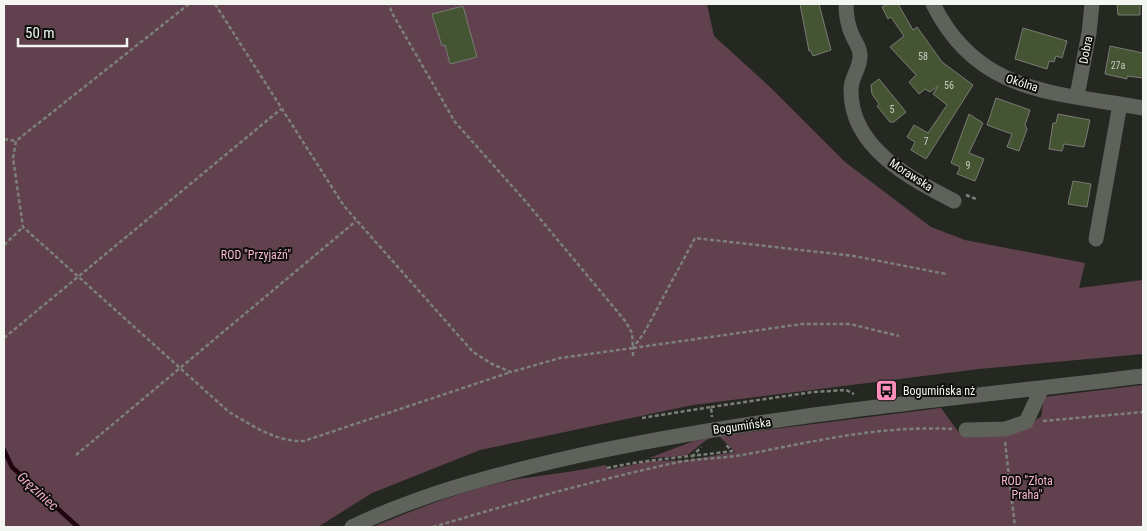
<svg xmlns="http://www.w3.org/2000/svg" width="1147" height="531" font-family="'Roboto Condensed',sans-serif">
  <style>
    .green { fill: #61414d }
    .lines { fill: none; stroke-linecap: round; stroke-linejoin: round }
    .stream { stroke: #220411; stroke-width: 4.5 }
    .building { fill: #455432; stroke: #787b74 }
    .path { stroke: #7d807a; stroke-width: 2.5; stroke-dasharray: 4 2.5; stroke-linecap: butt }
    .minor { stroke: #5e625b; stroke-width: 15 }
    .labels { text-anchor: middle; stroke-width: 4; stroke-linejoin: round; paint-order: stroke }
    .number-label { font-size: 10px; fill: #c8cec1 }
    .street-label { font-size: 12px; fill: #f3f6f1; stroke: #0f100d }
    .park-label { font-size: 12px; fill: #fab4ce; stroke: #0f100d }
    .poi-label { font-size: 12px; fill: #f3f6f1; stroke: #0f100d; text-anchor: start }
    .water-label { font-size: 14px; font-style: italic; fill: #efaac4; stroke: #0f100d }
  </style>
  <rect width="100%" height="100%" fill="#252821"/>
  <!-- green -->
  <path class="green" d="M4,4H707L714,36L771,88L845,162L931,227L965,240L1085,263L1079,288L1143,280V354L979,369L693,405L480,450L372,493L318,527H4Z
    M1143,385V527H372C414,510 459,492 503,482C537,475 572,473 606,465L608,470L650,461L688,460L735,452L719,436L941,408L960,434C990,435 1014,432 1041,417L1044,397Z
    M709,438L686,456L649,458L694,441Z"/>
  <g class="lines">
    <!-- stream -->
    <path class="stream" d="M4,450L12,467L78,527"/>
  </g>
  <!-- building -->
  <path class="building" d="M800,4H819L831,50L813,56L811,51H809Z
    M888,4H898L913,30L917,27L942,62L973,85L926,159L911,150L915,142L907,137L914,125L928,133L947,105L933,94L938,86L930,92L925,89L919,94L909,82L916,75L890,47L904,36L891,17L888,19L882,7Z
    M1117,4H1140V15H1118Z
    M463,6L477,57L450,64L445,45L442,46L432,14Z
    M1023,28L1067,41L1062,58L1056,56L1054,62L1049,61L1047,69L1015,59Z
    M1110,46L1143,53V78L1127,76V79L1105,74Z
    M879,79L906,112L894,122H890L877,106L879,104L872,94L871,85Z
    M996,98L1030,110L1025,125L1027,129L1019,151L1007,147L1012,134L987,125Z
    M969,114L983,123L969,153L984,159L975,181L957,174L960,167L951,163Z
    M1058,114L1090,120L1084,147L1064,144L1062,151L1049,149L1053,123H1056Z
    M1073,181L1091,184L1087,207L1068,204Z"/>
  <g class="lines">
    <!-- path -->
    <path class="path" d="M189,4L16,141L13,158L23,227L229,412C253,426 276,442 304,441L511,372
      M215,4L344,206L473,352L492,364L511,372L560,358L633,348L632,333L626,322L527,203L455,122L392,13L389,4
      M4,139L16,141
      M966,195L976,199
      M4,245L23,227
      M4,338L281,109
      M633,348L802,324H850L899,336
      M633,356V348L644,333L695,238L854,256L946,274
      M711,407L813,392L846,390L854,394
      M642,418L711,407L712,417
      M1043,421L1143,412
      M1005,442L1015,527
      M76,455L356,221
      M692,457L701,447
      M607,468C648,459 690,457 732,451L725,444
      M433,527C513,503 593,481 674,463C696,458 720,459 742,455C812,442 880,425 952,429"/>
    <!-- minor -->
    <path class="minor" d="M846,4C846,15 848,27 853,37C856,43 860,48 860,55C861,68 850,78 851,91C851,148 911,179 954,201
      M933,4C978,95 1055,92 1143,108
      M1077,96L1089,33L1092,4
      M1096,239L1120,104
      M966,430L1005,429L1026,422L1042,388
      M352,527C422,493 501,473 576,456C763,415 954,399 1143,376"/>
  </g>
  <!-- icons -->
  <defs>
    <symbol id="bus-square" viewBox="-11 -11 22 22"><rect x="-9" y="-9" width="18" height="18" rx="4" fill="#fe8ebc" stroke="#0f100d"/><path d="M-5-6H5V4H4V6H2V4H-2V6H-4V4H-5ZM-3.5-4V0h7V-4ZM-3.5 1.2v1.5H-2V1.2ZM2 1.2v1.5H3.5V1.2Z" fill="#111"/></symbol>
  </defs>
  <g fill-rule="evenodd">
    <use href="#bus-square" x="874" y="378" width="25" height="25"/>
  </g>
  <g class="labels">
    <!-- number labels -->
    <g class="number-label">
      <text x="923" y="60">58</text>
      <text x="1118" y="69">27a</text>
      <text x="949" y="89">56</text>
      <text x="892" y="113">5</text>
      <text x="926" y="145">7</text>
      <text x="968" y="169">9</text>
    </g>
    <!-- street labels -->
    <g class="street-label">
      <text transform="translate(1086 50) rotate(-79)" y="4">Dobra</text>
      <text transform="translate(1022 83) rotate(17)" y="4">Okólna</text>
      <text transform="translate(911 175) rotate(33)" y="4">Morawska</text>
      <text transform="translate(742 426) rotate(-8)" y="4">Bogumińska</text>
    </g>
    <!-- park labels -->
    <g class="park-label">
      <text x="256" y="259">ROD "Przyjaźń"</text>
      <text x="1027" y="485">ROD "Złota<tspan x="1027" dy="14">Praha"</tspan></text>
    </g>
    <!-- poi labels -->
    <g class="poi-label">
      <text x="903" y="395">Bogumińska nż</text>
    </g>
    <!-- water labels -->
    <g class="water-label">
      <text transform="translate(38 491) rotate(42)" y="5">Gręziniec</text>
    </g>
  </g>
  <!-- border -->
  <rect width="1147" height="531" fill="none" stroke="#f3f6f1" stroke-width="10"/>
  <!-- scale -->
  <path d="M18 38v8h109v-8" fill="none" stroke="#f3f6f1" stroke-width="2.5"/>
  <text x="25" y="38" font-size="15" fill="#f3f6f1" stroke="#0f100d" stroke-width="4" paint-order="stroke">50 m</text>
</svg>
